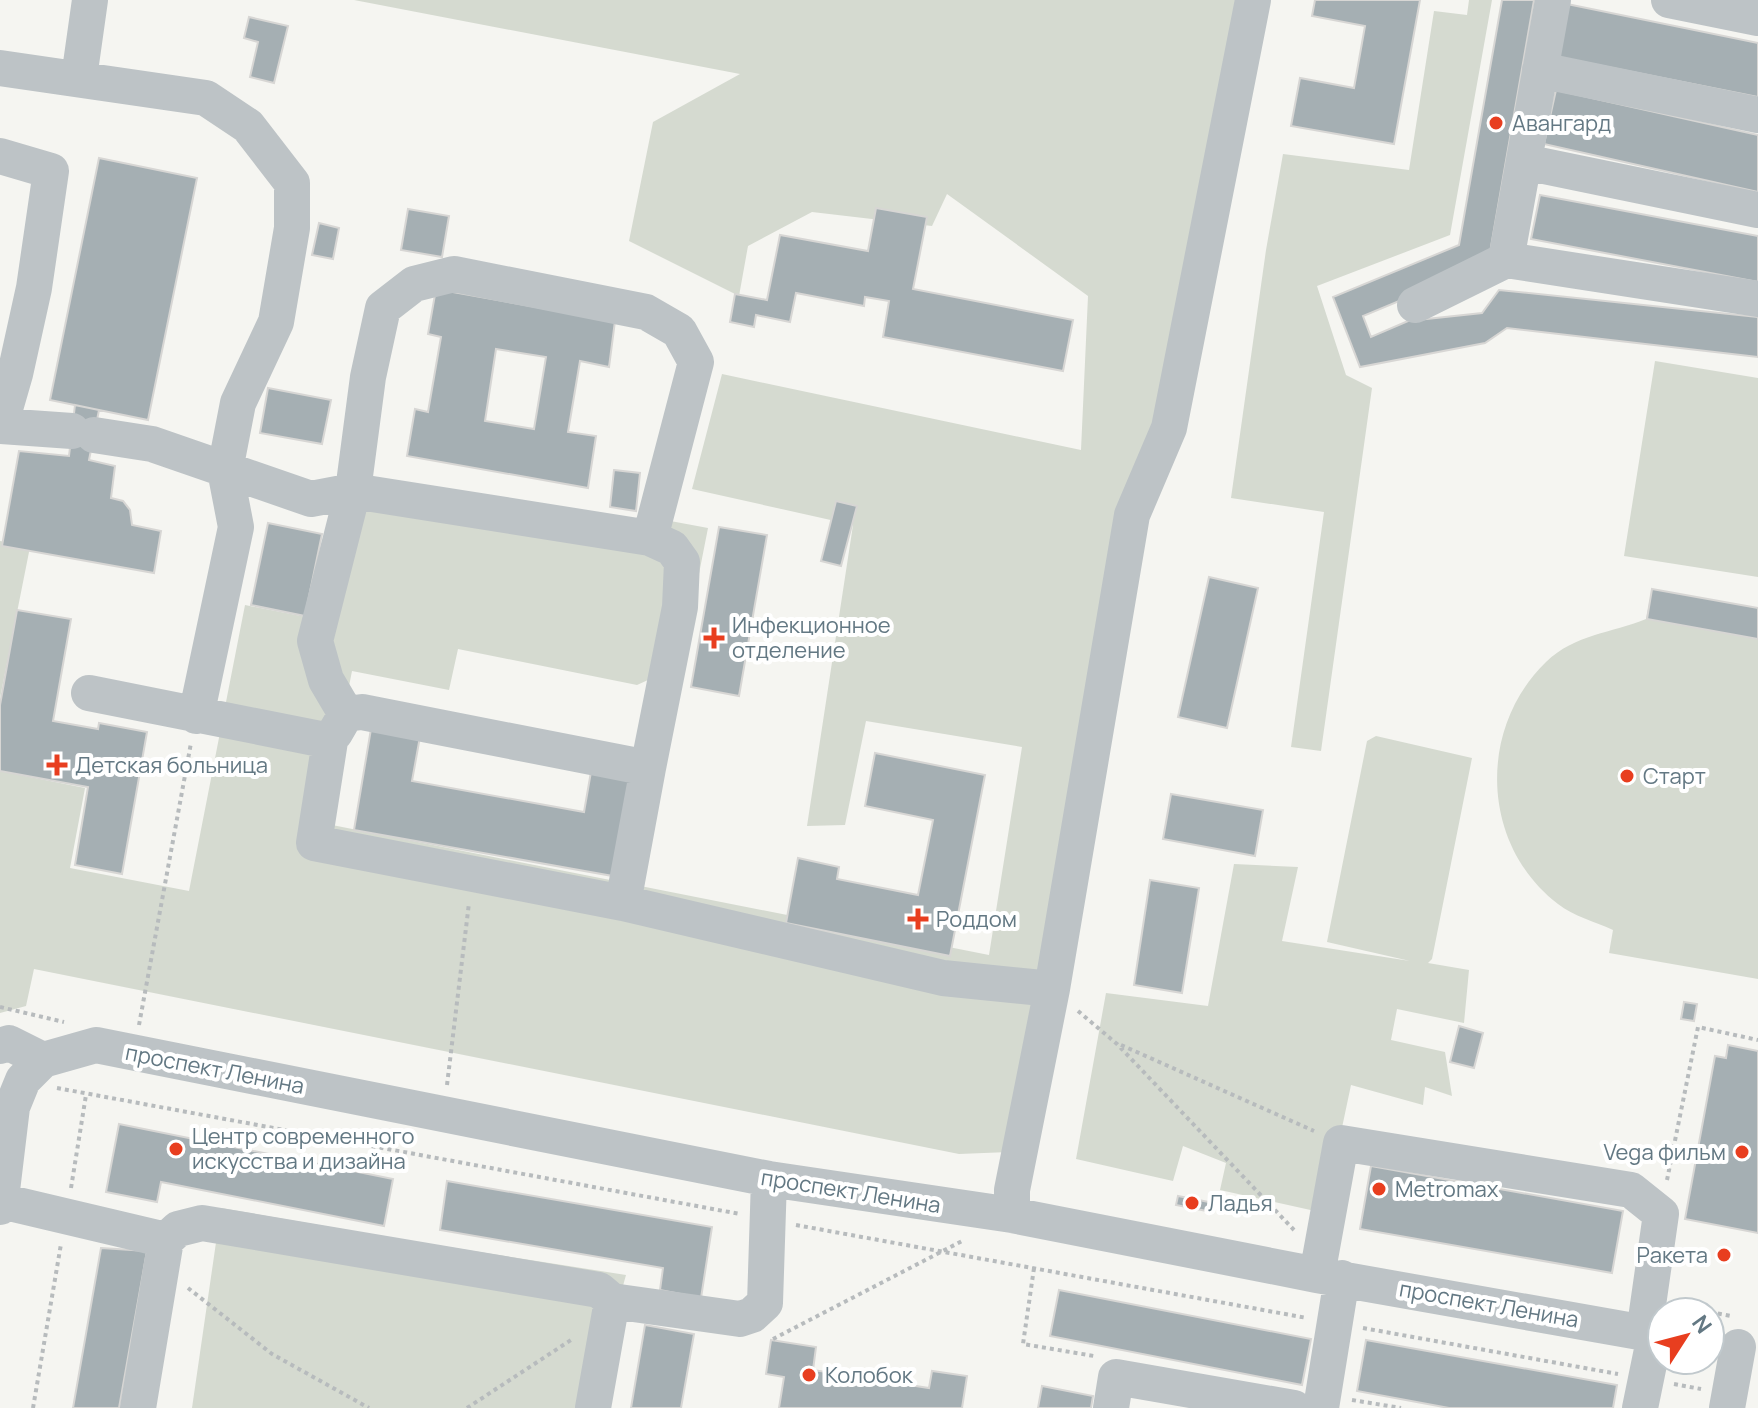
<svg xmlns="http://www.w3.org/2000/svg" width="1758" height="1408" font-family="Manrope,sans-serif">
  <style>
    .green { fill: #d5dad0 }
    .building { fill: #a5afb3; stroke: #d7d6d4; stroke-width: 2; fill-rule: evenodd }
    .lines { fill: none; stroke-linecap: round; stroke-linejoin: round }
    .path { stroke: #b7bbbd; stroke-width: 4; stroke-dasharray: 4 4; stroke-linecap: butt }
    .minor { stroke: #bdc3c6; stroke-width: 36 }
    .poi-dot { fill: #e83e1f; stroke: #fff; stroke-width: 3 }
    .labels { text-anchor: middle; stroke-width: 8; stroke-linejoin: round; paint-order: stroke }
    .poi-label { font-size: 22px; fill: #637883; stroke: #fff; text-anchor: start }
    .street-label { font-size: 22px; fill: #637883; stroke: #fff }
  </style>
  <rect width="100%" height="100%" fill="#f5f5f1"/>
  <!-- green -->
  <path class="green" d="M354,0H1240L1009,1152L959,1154L34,969L26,1006L0,1013V771L85,788L70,868L189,891L245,605L337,623L366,476L646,531L649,517L708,528L681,665L637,685L458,649L449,690L352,671L322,823L989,955L1022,747L866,721L845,825L807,826L853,525L692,489L722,374L1081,450L1088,296L947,194L932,226L812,212L748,246L739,296L629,241L653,122L740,74Z
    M1469,0H1492L1450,235L1317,286L1346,375L1372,388L1321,751L1291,747L1324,512L1231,498L1266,250L1283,154L1409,170L1434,11L1467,15Z
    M1655,361L1758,378V577L1624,556Z
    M0,541L30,547L0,698Z
    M1652,589L1758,608V979L1609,953L1613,930C1596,922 1573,916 1558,904C1481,845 1477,729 1546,662C1575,634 1612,633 1646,619Z
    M1376,736L1472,758L1432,959L1428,963L1469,970L1464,1023L1397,1009L1391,1040L1445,1052L1452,1096L1425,1087L1423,1105L1351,1085L1324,1213L1220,1190L1226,1163L1183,1146L1173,1181L1076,1159L1106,993L1208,1006L1234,864L1298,867L1282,941L1410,961L1327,942L1367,741Z
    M221,1208L410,1241L626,1275L589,1408H192Z"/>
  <!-- building -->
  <path class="building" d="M1315,0H1420L1394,144L1291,126L1300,78L1354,88L1365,26L1312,16Z
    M1502,0H1534L1488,264L1363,316L1371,337L1408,321L1482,313L1499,290L1758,317V357L1507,328L1485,343L1360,367L1333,297L1459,245Z
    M1567,4L1758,43V97L1557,57Z
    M249,17L288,26L274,83L250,77L258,42L244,38Z
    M1556,90L1758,135V192L1544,144Z
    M99,158L197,178L148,420L50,400Z
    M1540,195L1758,236V282L1531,239Z
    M876,208L927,217L913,289L1073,320L1063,371L883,337L889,301L865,297L864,306L796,293L790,322L756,315L754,327L730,322L735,294L767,300L780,235L868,251Z
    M408,209L449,216L442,257L401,250Z
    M319,223L339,228L333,259L312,255Z
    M436,289L615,321L609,367L580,361L568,432L596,436L588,488L407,456L415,409L428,412L441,337L428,334ZM496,349L546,357L534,429L485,421Z
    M268,388L331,400L322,444L260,433Z
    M75,405L99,410L89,460L115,466L111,498L123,501L130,510L132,525L161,531L154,573L2,546L19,451L69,456Z
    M614,470L640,473L636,511L610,507Z
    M836,501L857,506L841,566L821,561Z
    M268,523L322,534L305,616L251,605Z
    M719,527L767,535L739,696L691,687Z
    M1209,577L1258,588L1227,728L1178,717Z
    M1652,589L1758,608V639L1647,619Z
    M17,610L71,619L53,721L98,729L99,723L147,732L122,874L75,865L88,787L0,771V705Z
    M372,723L421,731L412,781L584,812L592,766L642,775L624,878L354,830Z
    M875,753L985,775L950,956L786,923L798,858L839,867L837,879L918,895L933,820L865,806Z
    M1171,794L1263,810L1255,856L1163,839Z
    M1150,880L1199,888L1182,993L1134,985Z
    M1684,1002L1697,1004L1694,1021L1681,1019Z
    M1459,1026L1483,1033L1474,1068L1450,1062Z
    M1728,1045L1758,1051V1233L1685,1219L1715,1056L1726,1058Z
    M119,1124L393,1179L384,1226L161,1182L157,1202L106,1192Z
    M1371,1166L1623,1211L1612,1273L1360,1229Z
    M447,1181L712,1227L701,1298L660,1290L663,1268L440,1230Z
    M1178,1196L1214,1203L1212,1212L1176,1205Z
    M101,1248L147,1251L119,1408H73Z
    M1059,1290L1311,1339L1302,1385L1050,1336Z
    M645,1325L694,1334L681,1408H631Z
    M771,1340L816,1347L813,1370L929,1388L932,1371L967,1376L962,1408H779L784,1377L766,1374Z
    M1366,1340L1617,1385L1613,1408H1449L1357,1391Z
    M1042,1386L1093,1396L1091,1408H1038Z"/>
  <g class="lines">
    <!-- path -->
    <path class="path" d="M0,1007L64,1022
      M1078,1011L1117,1044L1294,1230
      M139,1025L191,743
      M1121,1045L1314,1131
      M447,1085L469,903
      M57,1088L740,1214
      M1667,1180L1698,1027L1758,1040
      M71,1188L86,1095
      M796,1225L1307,1318
      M1034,1268L1023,1344L1094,1356
      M188,1288L272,1354L369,1408
      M1676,1305L1709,1312
      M1710,1312L1731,1316
      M1363,1328L1618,1374
      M773,1339L964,1240
      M1674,1384L1701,1389
      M1352,1400L1401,1408
      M33,1408L61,1244
      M467,1408L574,1338"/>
    <!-- minor -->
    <path class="minor" d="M1669,0L1758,18
      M0,68L206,98L248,126L292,183V228L276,322L238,403L225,470L236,527L196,716
      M1540,70L1758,115
      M79,78L90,0
      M0,156L51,171L34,288L15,374L0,426
      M1524,162L1758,210
      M1506,260L1758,299
      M1415,305L1506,260L1553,0
      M1,426L72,431
      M94,435L152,444L311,499L353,491L650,538L672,548L682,562L680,607L648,768
      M89,693L330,741L314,843L623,903L943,978L1052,989
      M346,714L326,680L315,641L353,491L368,377L383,308L414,284L454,274L646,312L679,331L696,362L650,538
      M335,733L346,714L362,712L648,768L623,903
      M0,1046L9,1043L43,1060
      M43,1060L96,1045L769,1179L1012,1215L1317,1275L1662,1336
      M1,1201L166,1240L178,1229L202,1223L599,1290L612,1301L740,1319L752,1315L765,1303L769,1179
      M0,1207L12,1107L23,1080L43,1060
      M1012,1215V1190L1052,989L1132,515L1169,428L1253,0
      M1317,1275L1341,1143L1631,1190L1661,1214L1644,1333
      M138,1408L166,1240
      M593,1408L612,1301
      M1111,1408L1116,1377L1294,1408
      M1321,1408L1342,1278
      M1640,1408L1655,1335
      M1727,1408L1738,1347"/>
  </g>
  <!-- markers -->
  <g class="poi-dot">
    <circle cx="1496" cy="123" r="8"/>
    <path d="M710 626h8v8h8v8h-8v8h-8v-8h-8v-8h8z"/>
    <path d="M53 753h8v8h8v8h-8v8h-8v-8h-8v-8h8z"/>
    <circle cx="1627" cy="776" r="8"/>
    <path d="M914 907h8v8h8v8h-8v8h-8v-8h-8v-8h8z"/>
    <circle cx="176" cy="1149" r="8"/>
    <circle cx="1742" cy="1152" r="8"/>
    <circle cx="1379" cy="1189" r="8"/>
    <circle cx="1192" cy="1203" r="8"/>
    <circle cx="1724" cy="1255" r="8"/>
    <circle cx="809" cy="1375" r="8"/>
  </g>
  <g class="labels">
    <!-- poi labels -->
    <g class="poi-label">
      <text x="1512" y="131">Авангард</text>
      <text x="732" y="633">Инфекционное<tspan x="732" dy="25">отделение</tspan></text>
      <text x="75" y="773">Детская больница</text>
      <text x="1643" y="784">Старт</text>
      <text x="936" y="927">Роддом</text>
      <text x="192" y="1144">Центр современного<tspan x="192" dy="25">искусства и дизайна</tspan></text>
      <text x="1726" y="1160" text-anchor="end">Vega фильм</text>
      <text x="1395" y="1197">Metromax</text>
      <text x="1208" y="1211">Ладья</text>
      <text x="1708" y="1263" text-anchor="end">Ракета</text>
      <text x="825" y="1383">Колобок</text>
    </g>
    <!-- street labels -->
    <g class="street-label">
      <text transform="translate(215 1069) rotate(11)" y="8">проспект Ленина</text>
      <text transform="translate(851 1191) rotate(9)" y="8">проспект Ленина</text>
      <text transform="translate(1489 1304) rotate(10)" y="8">проспект Ленина</text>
    </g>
  </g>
  <!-- north arrow -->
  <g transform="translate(1686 1336) rotate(54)"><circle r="38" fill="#ffffff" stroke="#c1c9cd" stroke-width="2"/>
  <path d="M0-6L14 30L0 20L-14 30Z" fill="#e83e1f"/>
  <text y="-12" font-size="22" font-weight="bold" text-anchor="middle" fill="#637883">N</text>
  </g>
</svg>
